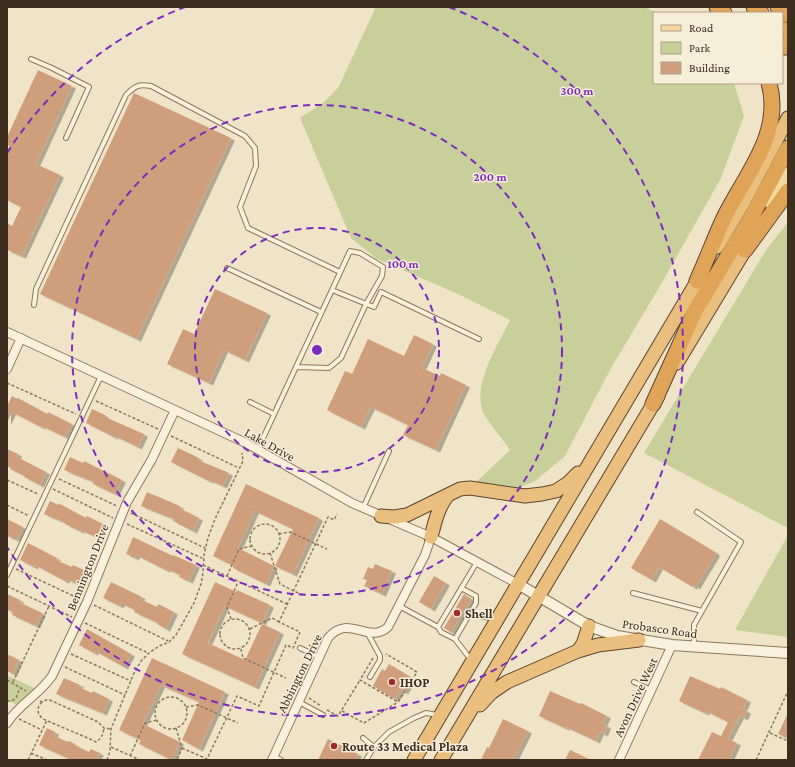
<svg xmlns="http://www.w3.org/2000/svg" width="795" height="767" font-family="'Crimson Pro',serif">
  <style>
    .green { fill: #c9cf9b }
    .building { fill: #cf9f7d; filter: url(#shadow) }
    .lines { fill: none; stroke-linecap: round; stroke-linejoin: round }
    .service-casing { stroke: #8d765c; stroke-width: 6 }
    .minor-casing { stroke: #8d765c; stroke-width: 10 }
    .tertiary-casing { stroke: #8d765c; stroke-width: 12 }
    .primary-casing { stroke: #5b4430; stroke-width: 15 }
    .trunk-casing { stroke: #5b4430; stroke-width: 15 }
    .motorway-casing { stroke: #5b4430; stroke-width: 17 }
    .path { stroke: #8d765c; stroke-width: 1.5; stroke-dasharray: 3 2; stroke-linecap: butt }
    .service { stroke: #faf1dc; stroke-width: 4 }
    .minor { stroke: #faf1dc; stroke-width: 8 }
    .tertiary { stroke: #faf1dc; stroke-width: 10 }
    .primary { stroke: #f3d9a0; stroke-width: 13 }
    .trunk { stroke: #eabe7c; stroke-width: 13 }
    .motorway { stroke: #e0a458; stroke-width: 15 }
    .ring { fill: none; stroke: #7b2cbf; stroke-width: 2; stroke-dasharray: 7 5 }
    .poi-dot { fill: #9e2a2b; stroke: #f7eed8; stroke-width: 1.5 }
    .labels { text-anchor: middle; stroke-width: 3; stroke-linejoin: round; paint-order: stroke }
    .street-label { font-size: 13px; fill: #3d2e20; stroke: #f7eed8 }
    .poi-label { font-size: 13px; font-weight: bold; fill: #3d2e20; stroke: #f7eed8; text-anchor: start }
    .centre { fill: #7b2cbf; stroke: #f7eed8; stroke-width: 2 }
    .ring-label { font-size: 12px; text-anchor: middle; font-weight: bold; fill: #7b2cbf; stroke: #f7eed8; stroke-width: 3; stroke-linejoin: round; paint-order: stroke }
  </style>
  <defs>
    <filter id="shadow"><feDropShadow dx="4" dy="2.5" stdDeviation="0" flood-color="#0004"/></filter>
  </defs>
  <rect width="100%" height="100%" fill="#f0e4c8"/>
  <!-- green -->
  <path class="green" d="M376,7H643L659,13H654V83H734L744,116L721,178L660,286L611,368L565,456L534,482L520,487L474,484L510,450C505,442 483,416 482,410C474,381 498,345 510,320L458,294L377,259L351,238L300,118L323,103L338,88Z
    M788,222V528L644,453L766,250Z
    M788,535V637L735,630Z
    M7,675L36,689L17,705L7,700Z"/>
  <!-- building -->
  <path class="building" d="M38,70L72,86L36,164L60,175L22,256L7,250V223L12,226L21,207L7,200V154L10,146L7,145V137Z
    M134,93L231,138L137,339L40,294Z
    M215,289L267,313L245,360L224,350L209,383L167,364L183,329L194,334Z
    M414,335L433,344L422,368L440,376L441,373L466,385L436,450L403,435L408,425L371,407L361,427L327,410L345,371L352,374L368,339L404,356Z
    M12,396L17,399L18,398L47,414L48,412L72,424L65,437L42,426L41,427L12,412L7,423V406Z
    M92,409L105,415V417L144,434L138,447L115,436L114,437L86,423Z
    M178,448L199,458L198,460L229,473L223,486L209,480V481L171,462Z
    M7,449L18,454L17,457L46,472L40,485L24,477L25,476L10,469L11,468L7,466Z
    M70,457L83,463L84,461L122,480L115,494L93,484L94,482L64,470Z
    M246,484L319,518L293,574L275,566L293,529L255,511L238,548L274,566L266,584L233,568L234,566L213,556Z
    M147,492L180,506L179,508L199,518L193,531L173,521L174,519L141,506Z
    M50,501L58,505V503L86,518L87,516L103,524L96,537L81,530L80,531L65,524L66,523L44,514Z
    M7,519L23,527L17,540L7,536Z
    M660,519L715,552V553L716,554L696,587L694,585L693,587L659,567L652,580L631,568Z
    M133,537L173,556V555L196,565L189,581L179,577L180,575L167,569L166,570L136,555L135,558L126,554Z
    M28,543L57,558L56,560L72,567L73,565L86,571L80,585L66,579L65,581L35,565L34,567L20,560Z
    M375,564L392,571L382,594L364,586L367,580L363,579L368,567L373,569Z
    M434,576L446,583L431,609L419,602Z
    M111,582L142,597L140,599L157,607L158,604L174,612L166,629L157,624L158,623L134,612L135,610L121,603L120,606L103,598Z
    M215,582L236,592L237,590L270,605L262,623L225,606L208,643L245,660L262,624L280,632L255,687L182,654Z
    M7,594L20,600L19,602L42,613L36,626L12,615L13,612L7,610Z
    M464,594L471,599L451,632L444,628Z
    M87,629L131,654L124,667L95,651L94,653L79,645Z
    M7,654L19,660L13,674L7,671Z
    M152,658L225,692L199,749L182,740L199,702L161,685L143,724L180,742L172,760L139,744L141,740L119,730Z
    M389,664L409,676L406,680L410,682L404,692L401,690L395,699L373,686L382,669L385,671Z
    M690,676L720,689L721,687L747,700L743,709L747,711L744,718L740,716L728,739L737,743L729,760H698L712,732L721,736L728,722L706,711L705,713L679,701Z
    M64,678L80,685L79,687L92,693L93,691L109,699L103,713L56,694Z
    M550,691L580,704L581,703L607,716L603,724L607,726L604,734L600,732L596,741L566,727L565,728L539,716Z
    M788,713V738L778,734Z
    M503,719L528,731L515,757L514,756L512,760H481L487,747L489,748Z
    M47,728L55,732L54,736L68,742L69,741L75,744L74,745L89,752L91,749L100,753L96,760H72L39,745Z
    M328,739L358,754L355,760H318Z
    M570,750L591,760H565Z"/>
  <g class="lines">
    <defs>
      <path id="service" d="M31,59L52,68L89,87L66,138
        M227,268L321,312
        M34,305L36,289L126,95C135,86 138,84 151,86L245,136L255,148L256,166L240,207L248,228L340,272
        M296,367L332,290L374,307L381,292L479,339
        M250,402L274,414
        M258,449L296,367L329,368L341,358L366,304L382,276L383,267L360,253L350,251L332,290
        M363,508L389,451
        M7,575L101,376
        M633,593L702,611
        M399,606L438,627L441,632L455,639L471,660
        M470,614L495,619
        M438,627L477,562
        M367,632L380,656V660L370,677
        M455,639L476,603V596L461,588
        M694,646V625L741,542L697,512
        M300,648L319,657
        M634,682L651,690
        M299,702L323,715
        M363,738L374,747
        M274,756L281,760
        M366,760L374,747L389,732L414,718L426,713L437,715"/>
      <path id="minor" d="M7,332L246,443L352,503L431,537L518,584
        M7,369L21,338
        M7,723C19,704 39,695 52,676L87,602L127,502L152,459L175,410
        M272,760L328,638C349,613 368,645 388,627L425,555L431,537
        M619,760L672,645"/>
      <path id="tertiary" d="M518,584L589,626L617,636L672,645L788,653"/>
      <path id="primary" d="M772,204L788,174"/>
      <path id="trunk" d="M717,247L742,205L788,118
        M677,363L745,250
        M381,516L394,517L407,515L460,489L470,488L525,496L542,494L556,491L568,483L578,473
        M431,537C435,522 438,507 448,495
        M578,651L583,644L589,626
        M480,705L491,693L507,682L578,651L598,645L639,640
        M414,760L702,273
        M441,760L658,396"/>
      <path id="motorway" d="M717,7L724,13
        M754,7L761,13
        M778,7L788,15
        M782,29L788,33
        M782,47H788
        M745,250L788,191
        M697,281C707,259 715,237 725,216C746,174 783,133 769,83
        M653,404L695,311L753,214L788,148"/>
    </defs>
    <!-- service casing -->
    <use href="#service" class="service-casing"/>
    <!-- minor casing -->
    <use href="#minor" class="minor-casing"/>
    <!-- tertiary casing -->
    <use href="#tertiary" class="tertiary-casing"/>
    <!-- primary casing -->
    <use href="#primary" class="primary-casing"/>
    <!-- trunk casing -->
    <use href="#trunk" class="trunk-casing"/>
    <!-- motorway casing -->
    <use href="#motorway" class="motorway-casing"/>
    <!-- path -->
    <path class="path" d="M7,383L76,414
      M96,401L158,429
      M171,436L239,468
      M59,479L117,506
      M7,480L38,494
      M53,489L113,518
      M7,505L29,516
      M131,513L205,548
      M250 539a15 15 0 1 1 30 0a15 15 0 1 1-30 0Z
      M127,524L204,559
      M279,534L290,532L327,549
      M270,553L280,584L304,596
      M203,565L287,604
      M16,569L80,599
      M227,576L239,549L252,546
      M7,586L72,617
      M94,605L168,641
      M220 634a15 15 0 1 1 30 0a15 15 0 1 1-30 0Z
      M231,619L227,607L238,582
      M85,623L148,653
      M250,629L272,618L279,622
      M241,649L243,658L286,678
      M71,654L131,681
      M373,658L360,680L398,702L417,672L386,654
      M65,667L125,695
      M7,680L26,691
      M13,682L49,606
      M155 713a16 16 0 1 1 32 0a16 16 0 1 1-32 0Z
      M309,698L321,706
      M7,701C16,702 18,695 19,688
      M40,701L42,702L46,700H50L98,722L104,728L111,729
      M42,702C36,708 37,714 43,719L90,739L96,742C102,738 103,734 104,728
      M186,707L198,705L238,723
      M327,710L338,716L360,680
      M342,711L364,723L398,702
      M19,719L42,730
      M176,728L182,748L177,760
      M770,733L788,741
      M111,747L140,760
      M182,748L207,759L237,696L259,706L286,645L293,648L300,632L279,622L328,517L334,520L337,514
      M31,753L47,760
      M130,756L145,723L157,720
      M28,760L47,720
      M107,760L110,751L111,729L134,673L141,661L149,653L159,646L169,642L176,635L194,603L201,584L203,573L204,555L208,538L215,519L243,461L242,453
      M756,760L788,691"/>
    <!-- service -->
    <use href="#service" class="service"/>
    <!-- minor -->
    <use href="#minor" class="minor"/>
    <!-- tertiary -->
    <use href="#tertiary" class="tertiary"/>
    <!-- primary -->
    <use href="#primary" class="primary"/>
    <!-- trunk -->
    <use href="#trunk" class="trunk"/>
    <!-- motorway -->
    <use href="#motorway" class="motorway"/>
  </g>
  <!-- distance rings -->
  <g class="ring">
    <circle cx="317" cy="350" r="122"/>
    <circle cx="317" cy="350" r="245"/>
    <path d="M7 153A367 367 0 0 1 185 7M449 7A367 367 0 1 1 7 547"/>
  </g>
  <!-- markers -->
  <g class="poi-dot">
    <circle cx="457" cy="613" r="4"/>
    <circle cx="392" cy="682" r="4"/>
    <circle cx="334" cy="746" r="4"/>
  </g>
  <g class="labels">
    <!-- street labels -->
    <g class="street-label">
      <text transform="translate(270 444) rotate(29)" y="5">Lake Drive</text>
      <text transform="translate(87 567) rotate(-68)" y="5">Bennington Drive</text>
      <text transform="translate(660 628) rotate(8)" y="5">Probasco Road</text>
      <text transform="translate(299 673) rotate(-64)" y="5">Abbington Drive</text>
      <text transform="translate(635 697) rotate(-65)" y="5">Avon Drive West</text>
    </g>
    <!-- poi labels -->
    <g class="poi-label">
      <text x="465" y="618">Shell</text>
      <text x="400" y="687">IHOP</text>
      <text x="342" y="751">Route 33 Medical Plaza</text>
    </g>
  </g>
  <circle cx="317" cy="350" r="6" class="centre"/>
  <g class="ring-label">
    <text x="577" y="95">300 m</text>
    <text x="490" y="181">200 m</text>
    <text x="403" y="268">100 m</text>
  </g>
  <!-- border -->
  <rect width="795" height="767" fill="none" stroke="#3d2e20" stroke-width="16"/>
  <!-- legend -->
  <rect x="653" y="12" width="130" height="72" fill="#f7eed8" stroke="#ada18e"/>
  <rect x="661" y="25" width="20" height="6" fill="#f3d9a0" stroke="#ada18e"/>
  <text x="689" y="32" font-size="12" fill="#3d2e20">Road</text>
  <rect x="661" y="42" width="20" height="12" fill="#c9cf9b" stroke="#ada18e"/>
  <text x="689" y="52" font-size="12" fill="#3d2e20">Park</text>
  <rect x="661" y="62" width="20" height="12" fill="#cf9f7d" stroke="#ada18e"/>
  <text x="689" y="72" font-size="12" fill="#3d2e20">Building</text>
</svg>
